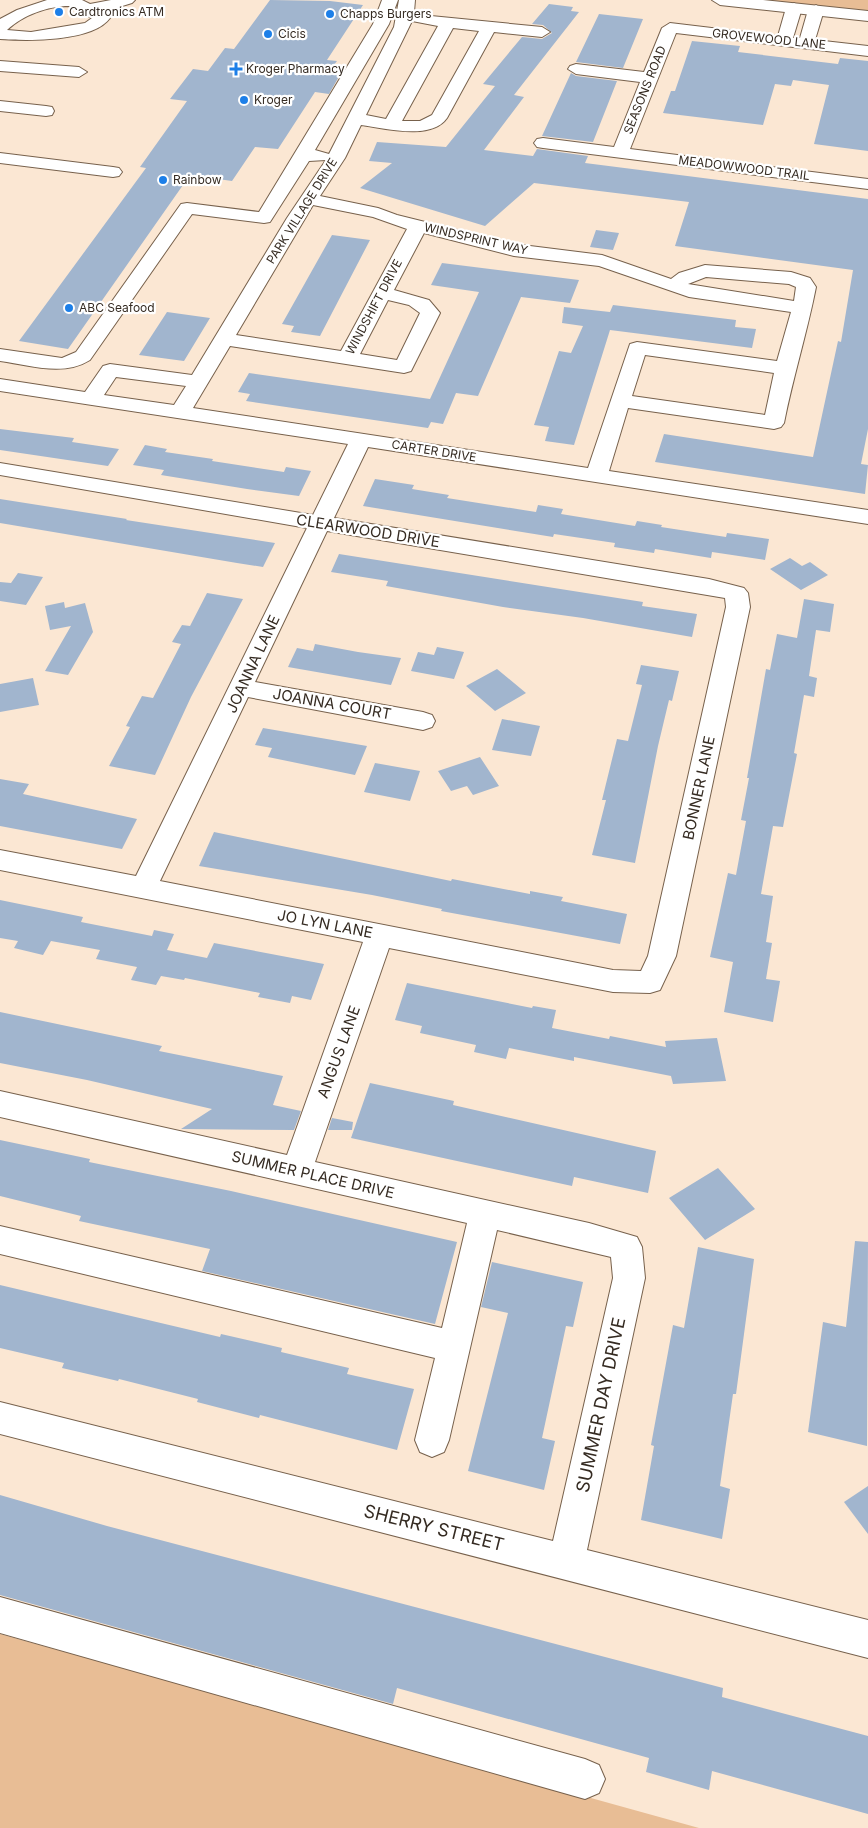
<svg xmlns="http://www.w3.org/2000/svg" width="868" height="1828" font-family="Inter,sans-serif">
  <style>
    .green { fill: #e8bd95 }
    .building { fill: #a1b5ce }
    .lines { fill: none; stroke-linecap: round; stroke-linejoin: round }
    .minor-casing { stroke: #77614c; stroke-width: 2 }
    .major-casing { stroke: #77614c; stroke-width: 2 }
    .minor { fill: #fff; fill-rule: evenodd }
    .major { fill: #fff; fill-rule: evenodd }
    .poi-dot { fill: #1d7fe8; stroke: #fff; stroke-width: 2 }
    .labels { text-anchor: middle; stroke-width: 4.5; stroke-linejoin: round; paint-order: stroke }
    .far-poi-label { font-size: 12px; fill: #352b22; stroke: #fff; text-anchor: start }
    .far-street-label { font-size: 12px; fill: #352b22; stroke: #fff }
    .street-label { font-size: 15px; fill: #352b22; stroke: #fff }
    .near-street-label { font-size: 18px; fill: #352b22; stroke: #fff }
  </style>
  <rect width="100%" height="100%" fill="#fbe7d3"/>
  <!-- green -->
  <path class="green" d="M759,0H868V12Z
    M0,1634L699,1828H0Z"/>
  <!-- building -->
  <path class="building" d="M270,0L330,1L363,5L327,60L337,61L334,65L345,66L329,94L315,92L278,149L255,147L232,181L190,175L68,349L19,341L146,168L140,167L187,101L170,99L193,69L208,71L225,48L234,49Z
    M549,4L573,7L571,11L579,12L514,95L524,97L484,150L533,156L537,149L588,156L585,163L868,199V429L861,464L868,465L865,494L655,462L664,434L813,457L838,341L841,342L853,270L675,246L689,202L534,183L485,226L360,188L392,163L369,161L377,142L446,147L495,86L483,84L522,37L542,39L552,33L543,25L532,24Z
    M599,14L643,19L623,68L576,62Z
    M692,41L740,46L738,52L838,64L840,58L868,61V151L814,144L829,85L793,80L791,86L775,84L763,125L663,113L671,91H675Z
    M571,73L576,76L617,81L593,142L542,136Z
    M596,230L619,233L613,250L590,247Z
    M332,235L370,240L320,336L291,332L294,326L282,324Z
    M442,263L579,280L570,303L521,297L478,396L456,393L443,424L431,422L428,428L246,401L250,394L238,392L249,373L430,399L479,292L431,285Z
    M613,305L736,320L735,327L756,329L752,348L610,330L574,445L545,441L549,427L534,425L559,351L571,353L583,326L562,323L564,307L610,312Z
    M167,312L210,318L184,361L139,355Z
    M0,429L74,438L72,442L119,449L108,466L0,450Z
    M145,445L167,449L165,452L213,459L212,461L284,472L286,467L311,471L299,496L247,489L161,475L164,470L133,465Z
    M375,479L414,485L412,489L449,495L447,498L536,512L538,505L563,509L561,514L635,526L637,521L662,525L661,527L726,537L727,533L769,539L765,560L712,552L711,558L655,549L654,553L614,547L615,543L554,534L553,537L363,506Z
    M0,499L127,519L126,520L275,543L263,567L237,563L0,523Z
    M339,554L643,602L642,606L697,614L692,637L583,618L503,607L386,586L388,581L331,572Z
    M790,558L802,566L810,562L828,575L801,590L770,569Z
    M18,573L43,577L26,605L0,601V582L11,583Z
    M207,593L243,599L191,697L155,775L109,766L130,727L126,726L142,696L153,698L181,644L172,642L182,625L190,626Z
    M804,599L834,604L830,632L816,630L809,676L817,678L814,697L804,695L794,753L797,754L783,827L773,826L761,894L773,896L766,942L772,943L766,979L780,981L773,1022L724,1012L733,962L710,957L728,873L736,875L746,821L741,820L749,778H747L766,669L770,670L777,634L797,638Z
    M64,602L65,608L85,603L93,632L68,675L45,671L71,626L50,630L45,606Z
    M315,644L358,652L401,658L391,685L288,667L297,648L313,651Z
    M437,647L464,652L454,679L411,671L418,652L434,655Z
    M641,665L679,671L672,701L669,700L658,746L635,863L592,855L606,800H602L617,739L628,741L642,685L636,684Z
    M497,669L526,693L495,711L466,686Z
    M33,678L39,705L0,712V684Z
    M502,719L540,726L531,756L492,750Z
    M263,728L321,738L367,746L355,775L268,757L272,748L255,745Z
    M480,757L499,786L473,795L467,786L451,791L438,771Z
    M375,763L420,771L410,801L364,792Z
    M0,779L29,784L23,794L137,819L122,849L0,826Z
    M214,832L451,881L452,879L530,894V891L563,897L561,901L627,914L620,944L441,911L442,909L372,895L199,866Z
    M0,900L83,917L81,922L152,936L154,930L174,934L167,950L207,958L214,943L324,964L311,1000L292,996L290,1003L258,997L260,993L185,978L184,980L161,976L156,985L131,980L137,967L96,959L100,950L51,941L43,955L14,948L18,941L0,938Z
    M407,983L532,1008L533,1006L556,1010L552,1028L609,1039L610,1036L666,1047L665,1041L717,1038L726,1081L673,1084L671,1076L574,1057V1061L509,1048L506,1059L474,1052L476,1045L420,1033L422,1026L395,1020Z
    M0,1012L162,1046L159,1051L283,1076L273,1105L301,1111L294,1130L181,1129L212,1109L87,1080L0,1063Z
    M370,1083L454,1101L453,1105L656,1151L648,1193L574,1177L572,1186L351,1138Z
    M332,1118L353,1122L352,1130H328Z
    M0,1140L90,1159L89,1162L231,1191L457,1242L435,1324L202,1271L210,1249L79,1221L81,1216L0,1196Z
    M718,1168L755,1209L705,1240L669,1198Z
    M855,1241L868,1242L867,1446L808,1432L823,1322L846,1327Z
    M698,1247L754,1259L736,1394H733L720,1486L730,1489L722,1539L641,1520L654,1446L651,1445L673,1325L684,1328Z
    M492,1262L583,1282L573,1327L566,1326L542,1438L555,1441L544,1490L468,1471L508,1313L481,1307Z
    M0,1285L220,1337L221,1334L282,1348L281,1352L349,1368L347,1374L414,1389L397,1450L260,1415L259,1418L197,1402L198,1399L119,1379L118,1381L62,1368L64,1363L0,1348Z
    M868,1486V1534L844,1502Z
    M0,1495L107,1526L723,1688L722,1697L868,1736V1814L712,1771L709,1790L646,1772L649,1758L397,1688L393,1704L0,1595Z"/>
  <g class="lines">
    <defs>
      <path id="minor" d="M47,0H82L90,4L111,0H135L132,3L103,12L110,18C93,42 27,41 0,39V19L17,10ZM69,6L92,18L85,23L31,32L7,30C23,15 48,6 69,6Z
        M382,0H398L389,24L315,150L329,154L394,27L399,0H415L414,12L431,16L542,27L550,32L542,37L494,32L447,118C431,141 384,128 361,125L345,158L320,196L378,208L397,215L514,244L602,255L671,279L679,273L705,265L791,272L810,278L816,287C807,333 793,377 784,423L781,427L774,429L628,408L609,471L868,510V524L368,447L334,518L709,579L744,588L748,593L750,607L676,956L660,990L650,993L613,992L389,948L315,1162L589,1223L637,1237L642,1247L645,1278L587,1550L868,1620V1658L0,1434V1402L553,1541L613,1278L611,1257L497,1230L449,1440L444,1452L432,1457L420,1452L415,1440L435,1358L0,1254V1226L442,1328L467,1223L0,1117V1091L287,1155L363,942L0,870V850L136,876L307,528L0,475V463L313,515L348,444L0,391V379L85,392L103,366L110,364L192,375L287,218L326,160L309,161L270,222L264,223L192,214L90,360C63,377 30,365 0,361V349L62,358L76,352L181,204L187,203L259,212L373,24ZM412,21L438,26L386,119L366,115ZM453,28L479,31L432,115L420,121H402ZM313,205L373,217L407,229L341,351L236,335ZM424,233L514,256L599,266L689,297L791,312L777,361L637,342L630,344L588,468L193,408L230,346L404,373L411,371L440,313L429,300L394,290ZM706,277L789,284L796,287L794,301L688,284ZM388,300L409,305L420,313L397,360L360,354ZM645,355L774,373L765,415L632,396ZM116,377L186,386L174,405L104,395ZM327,531L725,598L726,607L648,956L641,971L613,970L160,881L248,697L423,730L432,727L435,721L432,715L423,712L255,682Z
        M794,3L802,8L793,38H800L808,10L816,5L824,10L815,40L868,46V56L676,33L630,149L868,179V189L543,148L537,147L534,143L537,139L543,138L614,147L640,82L576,74L568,69L570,66L576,64L644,72L662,28L670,23L778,36L786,8Z
        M0,61L79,67L87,72L79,77L0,71Z
        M0,101L46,106L52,107L54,111L52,115L46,116L0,111Z
        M0,153L113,167L119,168L122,172L119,176L113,177L0,163Z
        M0,1597L585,1759L599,1765L605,1779L599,1793L585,1799L0,1633Z"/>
      <path id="major" d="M712,0H763L868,11V21L720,5Z"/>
    </defs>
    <!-- minor casing -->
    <use href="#minor" class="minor-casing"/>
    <!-- major casing -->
    <use href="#major" class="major-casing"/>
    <!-- minor -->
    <use href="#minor" class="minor"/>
    <!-- major -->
    <use href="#major" class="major"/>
  </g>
  <!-- markers -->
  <g class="poi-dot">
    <circle cx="59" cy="12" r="5"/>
    <circle cx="330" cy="14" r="5"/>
    <circle cx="268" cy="34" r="5"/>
    <path d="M233.5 61.5h5v5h5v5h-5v5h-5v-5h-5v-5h5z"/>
    <circle cx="244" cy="100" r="5"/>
    <circle cx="163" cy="180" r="5"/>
    <circle cx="69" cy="308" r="5"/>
  </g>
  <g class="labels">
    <!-- far-poi labels -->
    <g class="far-poi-label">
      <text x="69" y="16">Cardtronics ATM</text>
      <text x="340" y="18">Chapps Burgers</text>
      <text x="278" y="38">Cicis</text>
      <text x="246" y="73">Kroger Pharmacy</text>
      <text x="254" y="104">Kroger</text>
      <text x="173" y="184">Rainbow</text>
      <text x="79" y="312">ABC Seafood</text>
    </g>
    <!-- far-street labels -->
    <g class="far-street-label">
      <text transform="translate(769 39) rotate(6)" y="4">GROVEWOOD LANE</text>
      <text transform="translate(645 90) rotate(-68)" y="4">SEASONS ROAD</text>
      <text transform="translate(744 168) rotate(7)" y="4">MEADOWWOOD TRAIL</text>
      <text transform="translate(302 211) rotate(-58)" y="4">PARK VILLAGE DRIVE</text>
      <text transform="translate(476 239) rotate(13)" y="4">WINDSPRINT WAY</text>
      <text transform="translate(374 307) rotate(-62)" y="4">WINDSHIFT DRIVE</text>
      <text transform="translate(434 451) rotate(9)" y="4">CARTER DRIVE</text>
    </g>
    <!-- street labels -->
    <g class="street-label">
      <text transform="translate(368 531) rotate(9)" y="5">CLEARWOOD DRIVE</text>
      <text transform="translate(253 664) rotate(-65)" y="5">JOANNA LANE</text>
      <text transform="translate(332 704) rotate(10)" y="5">JOANNA COURT</text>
      <text transform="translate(699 788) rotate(-78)" y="5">BONNER LANE</text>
      <text transform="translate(325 924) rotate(11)" y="5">JO LYN LANE</text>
      <text transform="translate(339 1052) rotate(-70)" y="5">ANGUS LANE</text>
      <text transform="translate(313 1175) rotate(13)" y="5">SUMMER PLACE DRIVE</text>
    </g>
    <!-- near-street labels -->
    <g class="near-street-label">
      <text transform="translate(601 1405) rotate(-78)" y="6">SUMMER DAY DRIVE</text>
      <text transform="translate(434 1528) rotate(14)" y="6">SHERRY STREET</text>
    </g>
  </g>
</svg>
